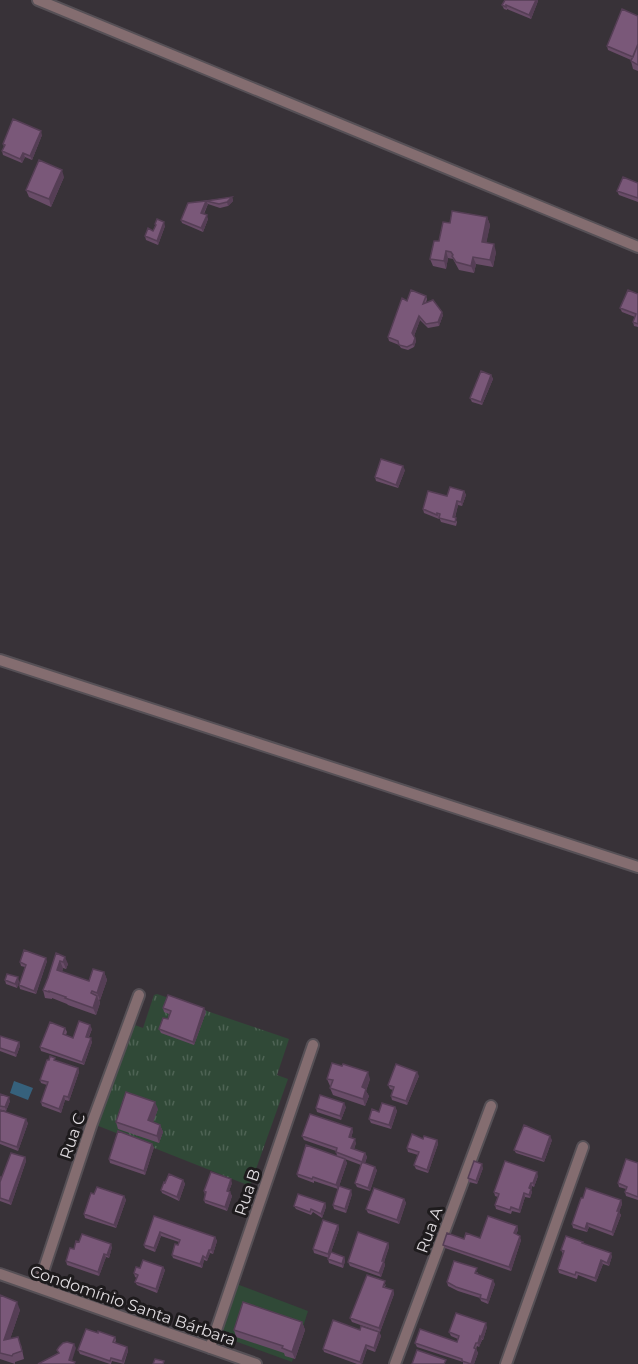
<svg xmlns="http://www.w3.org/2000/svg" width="638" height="1364" font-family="Montserrat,sans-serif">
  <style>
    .grass { fill: url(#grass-tufts) }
    .pitch { fill: #304937 }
    .water { fill: #36617c }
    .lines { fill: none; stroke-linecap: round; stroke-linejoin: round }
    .street-casing { stroke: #565056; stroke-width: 14 }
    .street { stroke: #846d70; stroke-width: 10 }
    .wall { fill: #694c68 }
    .shaded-wall { fill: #553e55 }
    .building { fill: #7a5879; stroke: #553e55; stroke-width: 1.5 }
    .labels { text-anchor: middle; stroke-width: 6; stroke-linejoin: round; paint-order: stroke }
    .street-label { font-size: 16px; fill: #dfdbdf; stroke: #1e1b1d }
  </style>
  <defs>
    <pattern id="grass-tufts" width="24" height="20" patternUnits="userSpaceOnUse" patternTransform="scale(1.5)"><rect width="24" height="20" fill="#304937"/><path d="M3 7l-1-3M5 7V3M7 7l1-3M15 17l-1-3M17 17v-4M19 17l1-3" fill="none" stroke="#4e6354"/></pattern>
  </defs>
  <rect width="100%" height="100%" fill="#383238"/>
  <!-- grass -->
  <path class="grass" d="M157,994L289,1039L277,1075L288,1079L250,1186L96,1125L132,1024L143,1028L154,995Z"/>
  <!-- pitch -->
  <path class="pitch" d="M234,1283L308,1311L292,1362L218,1335Z"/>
  <!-- water -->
  <path class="water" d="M14,1081L33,1088L28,1100L10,1093Z"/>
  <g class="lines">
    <defs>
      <path id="street" d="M38,0L638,247
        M0,660L638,867
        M0,1274L256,1364
        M38,1287L92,1123L139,995
        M210,1348L313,1045
        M395,1364L491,1106
        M506,1364L583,1147"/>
    </defs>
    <!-- street casing -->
    <use href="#street" class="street-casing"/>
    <!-- street -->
    <use href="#street" class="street"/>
  </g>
  <!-- wall -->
  <path class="wall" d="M505,0H538V1L531,19L507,9V10L504,9L502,5Z
    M638,16V71L633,69L631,61V60L608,50L607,46Z
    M42,135L32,160L25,157L22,163L3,155L2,151L4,147L3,144Z
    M64,177L51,207L29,197L26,190Z
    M638,183V202L619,195L617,191Z
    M232,197L233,201L228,206L220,208L208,204L204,214L208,219L203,232L182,223L181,220L188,203Z
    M487,217L490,225L486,243L496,252L493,267L476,264L474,273L459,270L453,259L448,258L446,269L433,266L430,259L450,223Z
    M155,224L165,226L158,245L146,240L145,236L153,231L155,226Z
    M638,294V327L634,326L633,322L635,317L622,312L620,308Z
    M426,296L427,299L426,303L443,315L439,326L428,328L420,320L414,336L416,341L414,347L408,350L401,348L399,345L389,341L388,337L407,301Z
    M491,375L493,379L482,405L472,402L470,398Z
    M405,470L398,488L376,481L375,477Z
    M464,491L466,495L462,506L458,505L455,518L457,522L456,526L441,522L439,517V519L424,513L423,509L447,496Z
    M56,953L68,964L66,969L63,968L62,972L89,981L104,972L107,980L100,1000L99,999L100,1003L96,1015L68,1005L67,1004L52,998V999L45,998L43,990L48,978Z
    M47,961L36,994L20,989L19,985L25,967L21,966L20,962Z
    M5,980L19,981L17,988L6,984Z
    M163,1008L206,1012L194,1045L161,1033L159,1029L168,1019L169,1014L164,1012Z
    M65,1028L67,1032L66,1035L73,1038L92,1029L89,1037L92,1042L84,1065L41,1051L40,1047Z
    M0,1036L19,1042L20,1046L16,1057L0,1051Z
    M56,1061L78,1068L79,1072L69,1101L65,1100L61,1113L42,1106L41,1102L47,1085L41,1083L40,1080Z
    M419,1076L407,1105L392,1100L391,1096L393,1090L390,1089L388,1085Z
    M327,1079H370L366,1091L369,1096L365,1106L333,1095L330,1088V1086Z
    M0,1096L10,1101L6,1111L2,1110V1111L28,1123L18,1151L0,1144Z
    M346,1107L341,1120L317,1112L316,1108Z
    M395,1107L397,1111L391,1129L371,1123L369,1119L379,1112Z
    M158,1109L153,1122L160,1125L163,1132L159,1143L118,1129L116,1122Z
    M353,1131L351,1138L356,1143L354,1149L365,1153L367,1157L365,1163L377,1170L370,1191L357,1187L355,1183L361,1165L345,1159L347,1163L338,1189L314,1181V1183L298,1177L297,1174L337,1156L336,1151L304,1140L302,1136Z
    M423,1139L437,1140L438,1144L428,1173L416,1169L414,1165L418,1155L408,1152L407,1148Z
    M552,1140L544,1162L516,1153L514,1150Z
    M154,1147L145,1175L110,1163L109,1159Z
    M25,1157L26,1161L11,1205L0,1201V1177L2,1179Z
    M638,1163V1200L626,1196L625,1192L626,1189L619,1187L618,1183Z
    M483,1168L477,1184L469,1182L468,1178Z
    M538,1176L534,1187L532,1186L531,1190L532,1192L530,1198L525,1197L520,1213L512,1211L511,1214L496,1209L495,1205L498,1197L495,1196L494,1192Z
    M183,1180L185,1184L179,1201L162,1193L161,1190L165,1183Z
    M232,1183L229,1191L232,1196L227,1211L205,1203L204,1200L205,1195L204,1191Z
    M94,1194L124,1196L126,1200L116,1228L85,1218L84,1214Z
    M352,1194L346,1213L334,1209L333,1205Z
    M404,1199L406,1203L399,1224L368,1213L366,1209Z
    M621,1200L622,1204L619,1212L621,1215L613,1236L589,1227L587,1232L573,1228L572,1224Z
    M325,1203L326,1207L322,1218L313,1212L311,1215L296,1209L294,1206Z
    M154,1216L215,1237L217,1241L213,1254L210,1253L207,1261L204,1260L202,1268L173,1258L172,1255L179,1242L161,1236L155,1252L145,1248L144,1245Z
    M338,1225L339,1229L331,1252L344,1257L345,1261L343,1268L329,1263L328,1259L329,1258L314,1253L313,1249Z
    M517,1226L518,1230L516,1234L521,1240L511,1271L445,1248L443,1245L464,1239L480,1238Z
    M583,1242V1243L612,1256L609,1266L603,1264L596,1282L578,1275L577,1279L559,1273L558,1269L563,1254L561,1250Z
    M388,1243L389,1247L384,1262L385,1265L381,1277L350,1266L348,1262Z
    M112,1247L109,1258L106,1257L99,1276L67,1265L66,1261L74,1249Z
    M163,1267L165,1270L157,1293L137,1285L135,1282L137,1278L135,1277L134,1273L140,1268Z
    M478,1272L477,1274L495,1284L488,1304L481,1301L480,1298L458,1291L448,1286L447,1282Z
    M386,1284L385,1287L393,1290L394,1294L380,1332L352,1322L350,1318Z
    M0,1295L20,1310L10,1339L21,1345L24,1359L15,1362V1364L0,1359Z
    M302,1322L305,1330L295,1359L285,1356L284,1353L236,1337L234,1330Z
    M487,1327L483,1340H482L479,1347L477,1346L476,1349L478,1353L474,1364H463V1362L417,1347L415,1343L457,1342L458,1339L451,1336L449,1332Z
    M360,1330L379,1332L381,1336L375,1352L367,1349L362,1364H357L324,1352L323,1349Z
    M98,1333L115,1337L116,1340L115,1343L127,1347L128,1351L124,1364L112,1361L111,1364H110L80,1354L78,1350Z"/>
  <!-- shaded-wall -->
  <path class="shaded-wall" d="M536,0H538V1L531,19L529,15Z
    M41,131L42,135L32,160L30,156Z
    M23,153L25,157L22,163L20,159Z
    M62,170L64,177L51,207L49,199Z
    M232,197L233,201L228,206L227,202Z
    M206,201L208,204L202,216L201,213Z
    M207,215L208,219L203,232L201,228Z
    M487,217L490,225L485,250L482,242Z
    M164,222L165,226L158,245L157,241Z
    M494,244L496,252L493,267L490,260Z
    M446,251L448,258L446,269L444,261Z
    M473,257L476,264L474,273L471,266Z
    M442,312L443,315L439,326L438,322Z
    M419,316L420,320L414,336L412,333Z
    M415,338L416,341L414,347L413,344Z
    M491,375L493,379L482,405L481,402Z
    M403,466L405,470L398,488L396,485Z
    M464,491L466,495L462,506L461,502Z
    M457,501L458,505L454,521L453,517Z
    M65,957L68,964L66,969L63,962Z
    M46,958L47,961L36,994L34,991Z
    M60,961L63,968L60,978L57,970Z
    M104,972L107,980L100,1000L97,993Z
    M18,977L19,981L17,988L15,984Z
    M97,996L100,1003L96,1015L93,1008Z
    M204,1008L206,1012L194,1045L193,1042Z
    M90,1025L92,1029L87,1040L86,1037Z
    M91,1038L92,1042L84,1065L82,1062Z
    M19,1042L20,1046L16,1057L15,1053Z
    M78,1068L79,1072L69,1101L68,1097Z
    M368,1072L370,1079L366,1091L369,1096L365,1106L363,1099L362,1087Z
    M417,1072L419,1076L407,1105L406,1101Z
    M64,1096L65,1100L61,1113L59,1109Z
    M9,1097L10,1101L6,1111L5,1107Z
    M155,1102L158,1109L151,1128L148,1120Z
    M344,1103L346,1107L341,1120L340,1116Z
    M395,1107L397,1111L391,1129L389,1125Z
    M26,1119L28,1123L18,1151L17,1147Z
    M160,1125L163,1132L159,1143L157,1136Z
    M352,1128L353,1131L350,1141L349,1137Z
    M550,1136L552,1140L544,1162L542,1159Z
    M355,1139L356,1143L353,1152L351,1148Z
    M437,1140L438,1144L428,1173L427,1170Z
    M152,1144L154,1147L145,1175L144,1171Z
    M365,1153L367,1157L364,1165L362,1162Z
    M25,1157L26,1161L11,1205L9,1201Z
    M345,1159L347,1163L338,1189L336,1185Z
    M482,1164L483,1168L477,1184L476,1181Z
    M375,1167L377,1170L370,1191L368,1188Z
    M537,1172L538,1176L534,1187L533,1183Z
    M231,1179L232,1183L228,1194L227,1191Z
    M183,1180L185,1184L179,1201L177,1197Z
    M531,1183L532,1186L531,1190L532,1192L530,1198L529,1195V1188Z
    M351,1190L352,1194L346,1213L345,1209Z
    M230,1192L232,1196L227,1211L225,1207Z
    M524,1193L525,1197L520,1213L519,1210Z
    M124,1196L126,1200L116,1228L114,1225Z
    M404,1199L406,1203L399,1224L397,1220Z
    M621,1200L622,1204L619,1212L621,1215L613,1236L612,1232L617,1211Z
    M325,1203L326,1207L322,1218L321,1214Z
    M587,1223L589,1227L587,1232L585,1229Z
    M338,1225L339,1229L329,1258L328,1254Z
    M517,1226L518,1230L515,1237L514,1233Z
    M160,1232L161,1236L155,1252L154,1248Z
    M520,1236L521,1240L511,1271L509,1267Z
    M215,1237L217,1241L213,1254L211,1250Z
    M388,1243L389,1247L384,1262L385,1265L381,1277L379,1273L382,1261Z
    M111,1244L112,1247L109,1258L107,1255Z
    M209,1250L210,1253L207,1261L206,1258Z
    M611,1253L612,1256L609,1266L607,1263Z
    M104,1254L106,1257L99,1276L98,1272Z
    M203,1256L204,1260L202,1268L200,1264Z
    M344,1257L345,1261L343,1268L342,1264Z
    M601,1260L603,1264L596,1282L595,1278Z
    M163,1267L165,1270L157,1293L156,1289Z
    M493,1280L495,1284L488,1304L487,1300Z
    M393,1290L394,1294L380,1332L379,1328Z
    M17,1302L20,1310L7,1348L4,1340Z
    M302,1322L305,1330L295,1359L292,1352Z
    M486,1323L487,1327L483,1340L481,1337Z
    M379,1332L381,1336L375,1352L374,1348Z
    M480,1336L482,1340L479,1347L478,1343Z
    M74,1344L76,1348L71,1364L69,1360Z
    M366,1345L367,1349L362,1364H361L360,1362Z
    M127,1347L128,1351L123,1364L122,1361Z
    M476,1349L478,1353L474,1364H471Z"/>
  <!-- building -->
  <path class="building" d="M505,0H536L529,15L506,5V7L502,5Z
    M622,9L638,16V44L633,57L607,46Z
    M638,44V65L631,61Z
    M13,119L41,131L30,156L23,153L20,159L2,151L5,145L3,144Z
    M39,160L62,170L49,199L26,190Z
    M623,177L638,183V198L617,191Z
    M232,197L227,202L219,204L206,201Z
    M206,201L201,213L207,215L201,228L181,220L188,203Z
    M452,211L487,217L482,242L494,244L490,260L473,257L471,266L456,262L452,256L453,255L451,252L446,251L444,261L430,259L434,241H439L443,222L450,223Z
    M157,219L164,222L157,241L145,236L148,228L153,231L156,225L155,224Z
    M411,290L426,296L423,304L433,300L442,312L438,322L426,324L419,316L412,333L415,338L413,344L407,347L399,345L398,341L388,337L402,298L407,301Z
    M628,290L638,294V324L633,322L636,314L620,308Z
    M481,371L491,375L481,402L470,398Z
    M381,459L403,466L396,485L375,477Z
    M450,487L464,491L461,502L457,501L453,517L456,518L455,522L439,518L440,514L437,513V515L423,509L428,491L447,496Z
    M24,950L46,958L34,991L19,985L26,965L20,962Z
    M56,953L65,957L63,962L60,961L57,970L89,981L93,969L104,972L97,993L92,991L91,993L97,996L93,1008L65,998L66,997L49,991V992L43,990L48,978Z
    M7,974L18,977L15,984L5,980Z
    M168,995L204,1008L193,1042L159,1029L163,1018L168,1019L171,1011L163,1008Z
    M79,1021L90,1025L86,1037L91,1038L82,1062L40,1047L50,1022L65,1028L63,1034L73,1038Z
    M0,1036L19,1042L15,1053L0,1048Z
    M50,1056L55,1058L54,1060L78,1068L68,1097L64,1096L59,1109L41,1102L48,1082L40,1080L47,1060H49Z
    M332,1063L342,1066L343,1064L368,1072L362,1087L366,1089L363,1099L330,1088L333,1080L327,1079Z
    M396,1064L417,1072L406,1101L391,1096L394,1087L388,1085Z
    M126,1092L155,1102L148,1120L160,1125L157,1136L116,1122Z
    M0,1094L9,1097L5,1107L0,1106V1107Z
    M320,1095L344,1103L340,1116L316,1108Z
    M382,1103L395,1107L389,1125L369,1119L372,1109L379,1112Z
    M0,1110L26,1119L17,1147L0,1141Z
    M310,1114L352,1128L349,1137L355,1139L351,1148L365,1153L362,1162L336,1152L337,1148L302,1136Z
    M524,1125L550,1136L542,1159L514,1150Z
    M118,1131L152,1144L144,1171L109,1159Z
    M412,1134L423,1139L424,1136L437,1140L427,1170L414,1165L419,1152L407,1148Z
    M306,1145L345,1159L336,1185L313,1177L312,1179L297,1174Z
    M11,1153L25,1157L9,1201L0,1198V1177H1L0,1182Z
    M626,1159L638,1163V1197L625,1192L627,1187L618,1183Z
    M474,1161L482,1164L476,1181L468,1178Z
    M505,1161L537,1172L533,1183H531L529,1188L531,1189L529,1195L524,1193L519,1210L511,1207L510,1210L495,1205L499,1194L494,1192Z
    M362,1162L375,1167L368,1188L355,1183Z
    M211,1172L231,1179L227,1191L230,1192L225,1207L204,1200L206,1192L204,1191Z
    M169,1174L183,1180L177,1197L161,1190L164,1182L165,1183Z
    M339,1186L351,1190L345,1209L333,1205Z
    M97,1187L124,1196L114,1225L84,1214L91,1193L94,1194Z
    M374,1188L404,1199L397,1220L366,1209Z
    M586,1188L621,1200L617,1211H619L612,1232L587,1223L585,1229L572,1224L581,1198H583Z
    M298,1194L325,1203L321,1214L311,1209L310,1212L294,1206Z
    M154,1216L215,1237L211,1250H209L206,1258L203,1256L200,1264L172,1255L175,1244L178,1245L180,1240L160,1232L154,1248L144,1245Z
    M488,1216L517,1226L514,1233L520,1236L509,1267L443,1245L447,1233L464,1239L466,1233L480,1238Z
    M323,1220L338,1225L328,1254L313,1249Z
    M358,1232L388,1243L382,1261H384L379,1273L348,1262Z
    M82,1234L111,1244L107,1255L104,1254L98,1272L66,1261L70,1248L74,1249L76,1241L79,1242Z
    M566,1236L583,1242L582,1243L611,1253L607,1263L601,1260L595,1278L576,1272L575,1275L558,1269L564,1251L561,1250Z
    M331,1252L344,1257L342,1264L328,1259Z
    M143,1260L163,1267L156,1289L135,1282L138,1275L134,1273L136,1267L140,1268Z
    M454,1261L477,1268L475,1273L493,1280L487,1300L480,1298L481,1295L456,1287L447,1282Z
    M367,1275L385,1281L383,1287L393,1290L379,1328L350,1318Z
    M0,1295L17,1302L4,1340L18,1337L22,1351L13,1354L12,1356L0,1353Z
    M243,1302L302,1322L292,1352L282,1348L283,1346L234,1330Z
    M456,1313L486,1323L481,1337L480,1336L478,1343H476L474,1348L476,1349L471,1364L462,1361V1359L415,1343L420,1329L457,1342L459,1336L449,1332Z
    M333,1320L360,1330L361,1326L379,1332L374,1348L366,1345L360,1362L323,1349Z
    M86,1329L98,1333V1331L115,1337L113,1342L127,1347L122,1361L111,1358L110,1361L78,1350Z
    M67,1342L74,1344L69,1360L75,1362L74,1364H38L59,1353L57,1350L59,1347L63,1343Z
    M417,1350L446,1360L444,1364H412Z
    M155,1359L164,1361L163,1364H153Z"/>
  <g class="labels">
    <!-- street labels -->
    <g class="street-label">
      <text transform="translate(72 1136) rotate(-71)" y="6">Rua C</text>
      <text transform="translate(247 1192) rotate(-71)" y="6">Rua B</text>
      <text transform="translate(429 1230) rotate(-70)" y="6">Rua A</text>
      <text transform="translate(133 1305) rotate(19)" y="6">Condomínio Santa Bárbara</text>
    </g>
  </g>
</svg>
